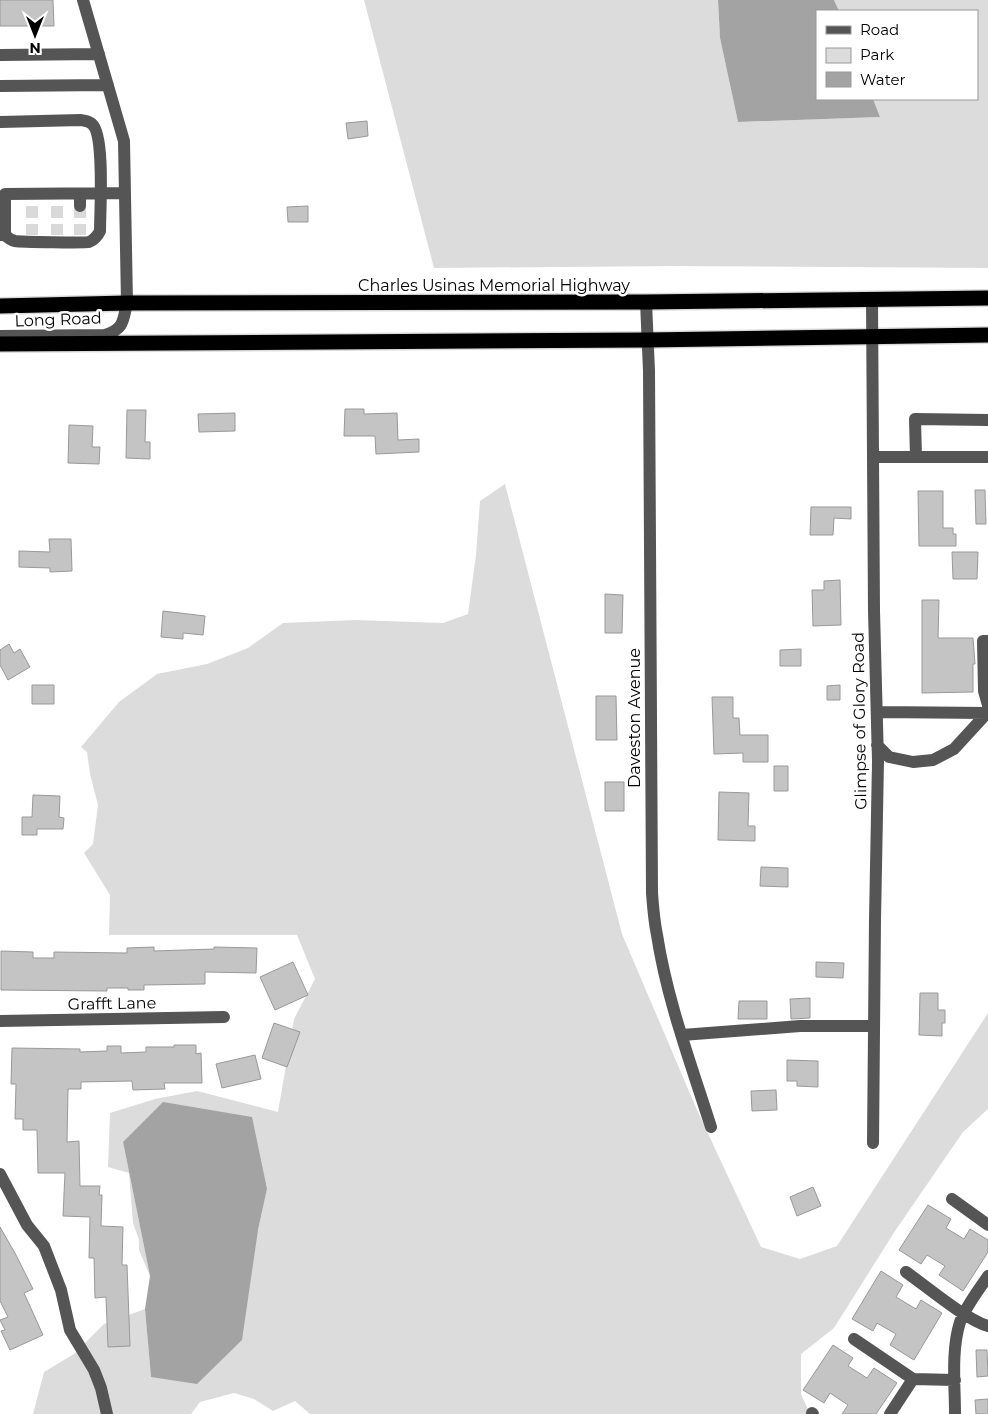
<svg xmlns="http://www.w3.org/2000/svg" width="988" height="1414" font-family="Montserrat,sans-serif">
  <style>
    .green { fill: #dcdcdc }
    .water { fill: #a3a3a3 }
    .building { fill: #c4c4c4; stroke: #999 }
    .lines { fill: none; stroke-linecap: round; stroke-linejoin: round }
    .minor-tunnel { stroke: #d9d9d9; stroke-width: 12; stroke-dasharray: 12 6; stroke-linecap: butt }
    .highway-casing { stroke: #dbdbdb; stroke-width: 18 }
    .minor { stroke: #555; stroke-width: 12 }
    .highway { stroke: #000; stroke-width: 15 }
    .labels { text-anchor: middle; stroke-width: 5; stroke-linejoin: round; paint-order: stroke }
    .street-label { font-size: 16px; fill: #000; stroke: #fff }
  </style>
  <rect width="100%" height="100%" fill="#fff"/>
  <!-- green -->
  <path class="green" d="M364,0H718L720,38L738,122L880,117L873,99H977V11H839L834,0H988V268L673,266L434,268Z
    M505,484L622,934L697,1110L761,1247L800,1259L837,1246L988,1013V1109L963,1132L895,1231L834,1328L801,1354V1394L810,1414H310L295,1401L273,1411L254,1399L234,1393L200,1402L191,1414H33L44,1372L74,1354L104,1324L145,1309L151,1377L258,1230L267,1189L123,1142L150,1276L139,1250V1240L133,1223L129,1173L108,1167L110,1113L155,1099L197,1091L278,1112L294,1019L315,979L297,935H109L110,895L84,853L93,844L98,805L90,774L87,752L81,747L119,702L157,674L207,664L248,648L283,623L355,620L443,623L468,614L476,555L480,501Z"/>
  <!-- water -->
  <path class="water" d="M718,0H834L839,11H817V99H873L880,117L738,122L720,38Z
    M163,1102L252,1117L267,1189L258,1230L242,1340L197,1384L151,1377L145,1309L150,1276L123,1142Z"/>
  <!-- building -->
  <path class="building" d="M0,0H53L54,26H0Z
    M367,121L368,136L348,139L346,123Z
    M308,206V222H288L287,207Z
    M345,409H364V414L397,413L398,440L419,439V452L376,454L375,436H344Z
    M127,410H146L145,442H150V459L126,458Z
    M235,413V431L199,432L198,414Z
    M69,425L93,426L92,447H100L99,464L68,463Z
    M975,490H985L986,524H976Z
    M918,491H943V528H953V534H956V546H919Z
    M811,507H851V519L834,518L833,535H810Z
    M49,539H71L72,571L50,572V568L19,567V551L50,552Z
    M952,552H978L977,579H953Z
    M840,580L841,625L813,626L812,590H824V581Z
    M605,594L623,595L622,633H605Z
    M922,600H939L938,638H973L975,664H973V692L922,693Z
    M163,611L205,616L203,635L183,633V639L161,637Z
    M9,644L14,653L20,649L30,667L8,680L0,665V650Z
    M801,649V666H780V650Z
    M32,685H54V704H32Z
    M840,685V700H827V686Z
    M596,696H616L617,740H596Z
    M712,697H733V718H739L740,735H768V762H743V753L714,754Z
    M774,766H788V791H774Z
    M605,782H624V811H605Z
    M719,792L749,793L748,826H755V841L718,840Z
    M33,795L60,796L59,817L64,818L63,829H37V835H22V817H32Z
    M761,867L788,868V887L760,886Z
    M154,947V951L214,949V947L257,948L256,973L205,972V984L144,985V990H128V988H107V991L1,990V951L33,952V958H54V952L127,953V948Z
    M293,962L308,995L275,1010L260,977Z
    M816,962L844,963L843,978L816,977Z
    M920,993H938V1010H945V1023H942V1036L919,1035Z
    M810,998V1018L791,1019L790,999Z
    M739,1001H767V1019H738Z
    M274,1023L300,1032L287,1067L262,1058Z
    M174,1045H196V1054L201,1053L202,1083H164L165,1089L133,1090L132,1081L81,1082V1089H68L67,1142L79,1141L80,1186H100L99,1195H102L101,1226L123,1227L122,1265H127L130,1346L108,1347L106,1297L95,1298L94,1258H89L90,1217L63,1216L65,1173H38L37,1130H23V1119H15L16,1084H11L12,1048L80,1049V1052L107,1051V1046H121V1053L146,1052V1047H174Z
    M255,1055L261,1079L222,1088L216,1064Z
    M787,1060L818,1061V1087L797,1086V1081H787Z
    M776,1090L777,1110L752,1111L751,1091Z
    M813,1187L821,1206L797,1216L790,1197Z
    M928,1205L951,1219L946,1228L964,1239L970,1229L988,1240V1252L963,1291L939,1275L945,1266L927,1255L921,1264L899,1250Z
    M0,1227L16,1255L33,1289L24,1293L43,1335L10,1350L1,1331L5,1330L0,1320L8,1317L0,1301Z
    M881,1271L903,1285L896,1297L916,1309L921,1300L942,1313L914,1360L890,1345L896,1334L877,1323L873,1331L852,1319Z
    M833,1345L853,1358L848,1366L867,1378L874,1368L897,1383L876,1414H842L848,1405L830,1393L824,1403L803,1390Z
    M976,1350H987L988,1376L977,1377Z
    M988,1399V1414H976L975,1400Z"/>
  <g class="lines">
    <!-- minor-tunnel -->
    <path class="minor-tunnel" d="M32,206V235
      M57,206V235
      M80,206V235"/>
    <defs>
      <path id="highway" d="M0,306L127,303L646,302L988,298
        M0,344L647,340L988,335"/>
    </defs>
    <!-- highway casing -->
    <use href="#highway" class="highway-casing"/>
    <!-- minor -->
    <path class="minor" d="M0,55L99,54
      M0,86L108,85
      M0,122L81,120C85,121 89,121 92,124C105,135 100,211 100,231C98,235 94,240 89,242C85,243 21,242 15,241C10,240 8,238 5,235
      M80,194V206
      M0,235H5V194L125,193
      M872,299L874,611L878,761L875,920L873,1143
      M646,302L649,371L652,893C653,907 654,921 657,935C667,1000 691,1064 711,1127
      M0,336L105,335C124,329 123,321 127,303L124,141L83,0
      M874,457H988
      M916,457L915,419L988,420
      M988,641H983L984,691L988,705
      M877,712L988,713
      M877,745L889,757L913,762L933,760L954,749L987,713
      M0,1021L224,1017
      M682,1035L800,1026H874
      M0,1174L27,1225L44,1246L61,1290L70,1330L94,1370L101,1388L107,1414
      M952,1199L988,1225
      M906,1272C926,1286 966,1320 988,1326
      M854,1339L913,1379L955,1380
      M812,1413L813,1414
      M890,1414L913,1379
      M955,1414C955,1384 951,1351 960,1322C966,1306 978,1291 988,1276"/>
    <!-- highway -->
    <use href="#highway" class="highway"/>
  </g>
  <g class="labels">
    <!-- street labels -->
    <g class="street-label">
      <text x="494" y="291">Charles Usinas Memorial Highway</text>
      <text transform="translate(58 319) rotate(-2)" y="6">Long Road</text>
      <text transform="translate(634 718) rotate(-90)" y="6">Daveston Avenue</text>
      <text transform="translate(859 721) rotate(-91)" y="6">Glimpse of Glory Road</text>
      <text transform="translate(112 1003) rotate(-1)" y="6">Grafft Lane</text>
    </g>
  </g>
  <!-- legend -->
  <rect x="816" y="10" width="162" height="90" fill="#ffffff" stroke="#999999"/>
  <rect x="826" y="26" width="25" height="8" fill="#555555" stroke="#999999"/>
  <text x="860" y="35" font-size="15" fill="#000000">Road</text>
  <rect x="826" y="48" width="25" height="15" fill="#dcdcdc" stroke="#999999"/>
  <text x="860" y="60" font-size="15" fill="#000000">Park</text>
  <rect x="826" y="72" width="25" height="15" fill="#a3a3a3" stroke="#999999"/>
  <text x="860" y="85" font-size="15" fill="#000000">Water</text>
  <!-- north arrow -->
  <g transform="translate(35 35) rotate(180)" stroke="#ffffff" stroke-width="4" paint-order="stroke">
  <path d="M0-4L9 19L0 12L-9 19Z" fill="#000000"/>
  <text y="-8" font-size="14" font-weight="bold" text-anchor="middle" fill="#000000">N</text>
  </g>
</svg>
